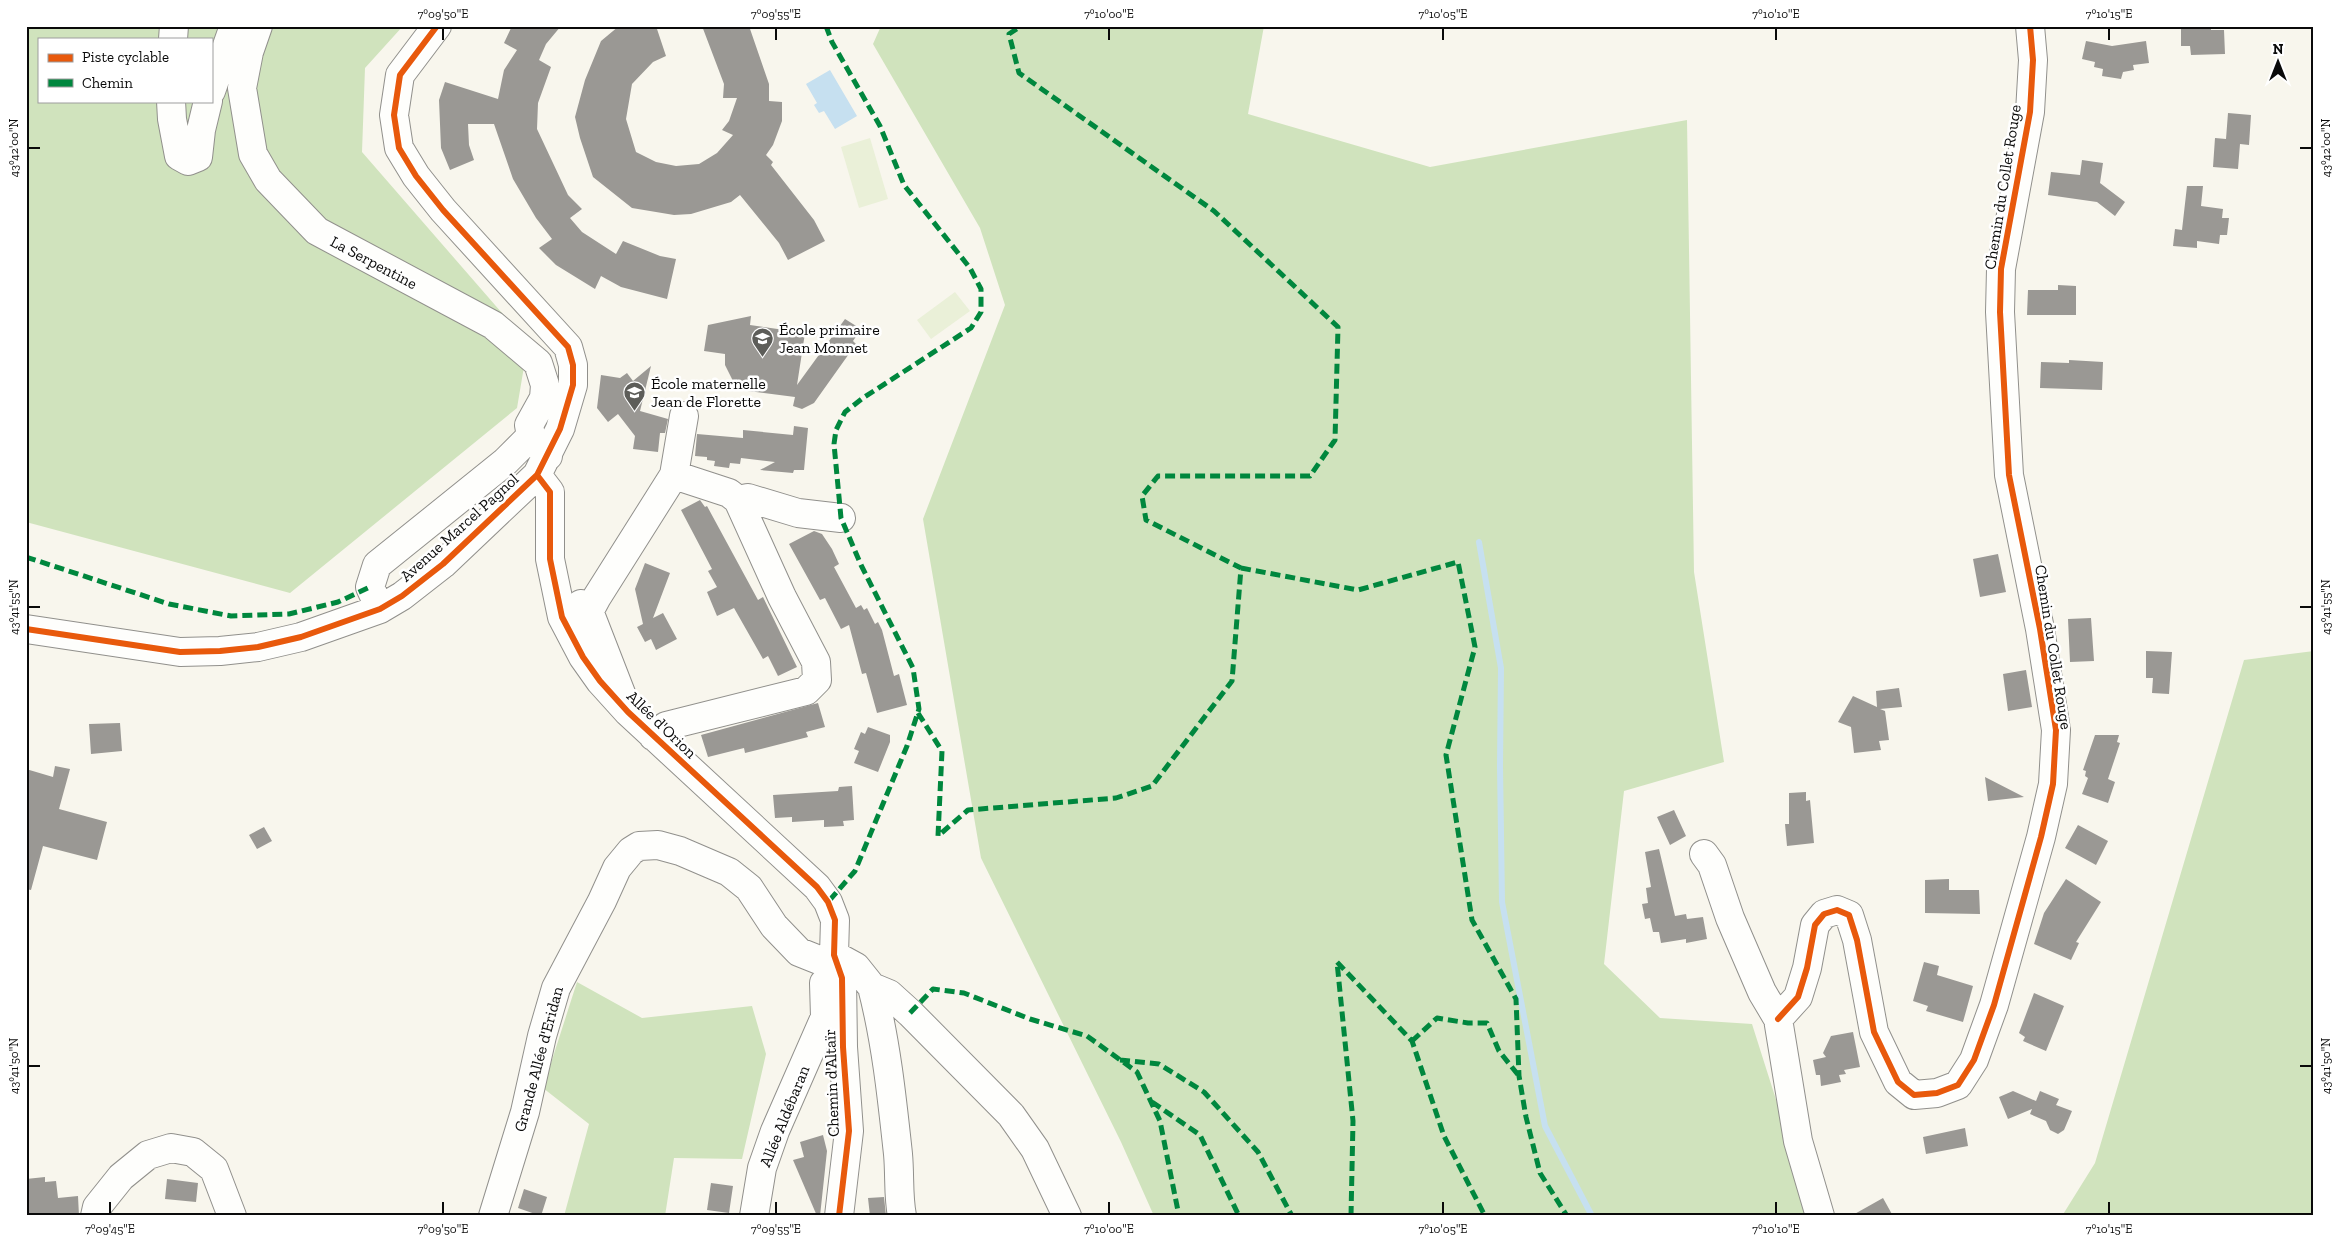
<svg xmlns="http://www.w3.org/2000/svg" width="2340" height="1242" font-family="'Zilla Slab',serif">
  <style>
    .forest { fill: #d0e3bd; fill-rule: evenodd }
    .pitch { fill: #eaf0d8 }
    .water { fill: #c6e0f0 }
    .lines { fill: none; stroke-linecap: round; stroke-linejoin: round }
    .stream { stroke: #c6e0f0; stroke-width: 6 }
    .building { fill: #9a9894 }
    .minor-casing { stroke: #91908c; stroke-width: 30 }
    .minor { stroke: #fefefc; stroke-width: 28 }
    .quiet { stroke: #00873e; stroke-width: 5; stroke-dasharray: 10 5; stroke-linecap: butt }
    .cycleway-casing { stroke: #fff; stroke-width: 9 }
    .cycleway { stroke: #e8590c; stroke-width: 6 }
    .ticks { fill: none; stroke: #0a0a0a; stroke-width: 2 }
    .labels { text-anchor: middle; stroke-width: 5; stroke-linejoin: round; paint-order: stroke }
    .street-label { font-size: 16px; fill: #0a0a0a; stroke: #fff }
    .poi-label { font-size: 16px; fill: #0a0a0a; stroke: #fff; text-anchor: start }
    .neatline { fill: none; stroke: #0a0a0a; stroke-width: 2 }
    .ticks-label { font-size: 12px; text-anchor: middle; fill: #0a0a0a }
  </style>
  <rect width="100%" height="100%" fill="#f8f6ed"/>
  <!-- forest -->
  <path class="forest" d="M26,26H403L365,68L362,152L528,343L517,408L290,593L26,522ZM39,39H211V101H39Z
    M881,26H1264L1248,114L1430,167L1687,120L1694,572L1724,762L1624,791L1604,964L1660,1018L1752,1024L1813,1216H1154L1121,1142L981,858L923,519L1005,305L980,228L873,44Z
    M2314,651V1216H2062L2095,1163L2244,660Z
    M577,982L642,1018L752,1006L766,1054L742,1159L674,1158L665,1216H564L589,1124L543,1088Z"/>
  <!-- pitch -->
  <path class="pitch" d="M870,138L888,199L859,208L841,147Z
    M955,292L970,311L931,339L917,320Z"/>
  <!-- water -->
  <path class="water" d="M830,70L857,116L835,129L824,111L819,113L814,105L817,103L806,84Z"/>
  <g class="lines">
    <!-- stream -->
    <path class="stream" d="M1479,542L1501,668L1500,766L1502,902L1545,1126L1592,1216"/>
  </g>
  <!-- building -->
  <path class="building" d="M512,26H561L546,44L539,60L551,67L538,103L537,129L568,195L582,209L570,218L582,232L616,254L623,241L660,256L676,259L667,299L621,287L601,276L595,289L556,265L539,248L552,239L536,218L513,179L494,124H468L469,145L474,160L450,170L441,148L439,100L445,82L498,99L504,70L517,50L504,43Z
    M619,26H656L666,56L653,62L632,84L626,119L636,152L656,162L676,166L699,164L717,153L733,135L722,130L729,121L737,98H723L724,84L702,26H749L769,84V101L782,102V121L773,145L766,155L773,162L771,165L814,220L825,241L788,260L779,243L740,195L731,202L691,214L674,215L632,208L593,177L580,138L575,117L585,80L601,41Z
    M2211,26V30H2224L2225,54L2191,55L2190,46H2181V29Z
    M2086,41L2112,46L2146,41L2149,63L2133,65L2134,70L2123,72L2121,79L2102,76L2103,69L2094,67L2095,62L2082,59Z
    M2228,113L2251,115L2249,145L2240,144L2238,169L2213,167L2215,138L2226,139Z
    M2082,160L2103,163L2100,183L2125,202L2115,216L2097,202L2048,195L2051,172L2080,175Z
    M2187,186H2203L2201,206L2223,209L2222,218H2229L2227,235H2220L2219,244L2197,241V248L2173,246L2175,229L2182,230Z
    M2058,285L2076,286V315H2027L2028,290H2058Z
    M751,316L750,325L805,333L797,385L845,319L861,329L853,341L856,344L814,403L802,409L793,406L795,397L732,389L733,381L725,365V354L704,351L708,325Z
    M2069,360L2103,362L2102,390L2040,388L2041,362L2069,363Z
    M651,366L640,411L668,419L665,433H660L658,452L633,449L635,436L618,414L608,422L597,408L601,375L620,378L627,373L633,381Z
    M794,426L808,428L804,470H794L793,473L760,470L775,462L741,458L740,464L730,463L729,468L714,466L715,461L707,460V457L695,456L697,434L743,438V430L793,435Z
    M700,500L705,507L707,506L758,600L763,597L797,667L778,676L768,656L763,659L734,608L717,616L707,592L717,587L708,571L712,569L681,510Z
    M814,531L822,534L832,549L839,564L834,567L856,608L861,605L864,610L867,608L875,624L878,622L882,630L894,676L899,674L907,705L877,713L866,673L862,674L849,625L841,629L825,598L820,600L789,544Z
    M1998,554L2006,592L1980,597L1973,559Z
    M645,563L670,573L653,618L663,613L677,639L656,650L651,639L645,642L637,627L643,624L635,589Z
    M2091,618L2094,661L2070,662L2068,619Z
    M2146,651L2172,652L2169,694L2152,693L2153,678H2146Z
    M2026,670L2032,707L2008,711L2003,674Z
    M1899,688L1902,707L1880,709L1885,711L1889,740L1879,741L1881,750L1854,753L1851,727L1838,722L1853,696L1877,707L1876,691Z
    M818,703L825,727L806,732L808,737L745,753L744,748L708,757L701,735Z
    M120,723L122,751L91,754L89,724Z
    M868,727L890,735V742L878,772L854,763L859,751L854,749L861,732L865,734Z
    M2095,735H2119L2117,742L2120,743L2108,779L2115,782L2108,803L2082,794L2088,778L2085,776L2086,771L2083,770Z
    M55,766L70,769L59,809L107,822L97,860L43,846L31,890L26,889V769L53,777Z
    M1985,777L2024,797L1988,801Z
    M852,786L854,820L843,821L844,826L824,827V820L792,822V817L775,818L773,795L838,791L839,787Z
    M1806,792V801L1810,800L1814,843L1787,846L1785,824H1789V793Z
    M1674,810L1686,836L1670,845L1657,817Z
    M2078,825L2108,841L2096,865L2065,848Z
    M264,827L272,841L257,849L249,835Z
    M1659,849L1675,916L1686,914L1687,919L1703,917L1707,939L1686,943V939L1661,943L1659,932H1653L1650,918L1645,919L1642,904L1648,903L1646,888L1651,887L1645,852Z
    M1949,879V890H1979L1980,914L1925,913V880Z
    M2066,879L2101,902L2076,942L2079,943L2071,960L2034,944L2044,913Z
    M1924,962L1939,966L1937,975L1973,986L1963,1022L1926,1011L1928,1006L1913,1001Z
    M2034,993L2064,1006L2046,1051L2023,1041L2025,1037L2019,1033Z
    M1853,1032L1860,1067L1844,1070L1846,1074L1839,1075L1841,1082L1821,1086L1820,1075H1816L1813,1060L1826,1057L1823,1053L1831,1036Z
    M2013,1091L2036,1101L2040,1091L2059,1099L2056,1105L2072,1111L2064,1130L2058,1134L2050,1130L2046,1121L2030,1114L2032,1109L2008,1119L1999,1097Z
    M1965,1128L1968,1146L1926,1154L1923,1137Z
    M823,1135L827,1151L820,1216H817L793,1160L804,1157L800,1142Z
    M45,1177V1182L56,1181L58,1198L78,1196L79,1216H26V1179Z
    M167,1179L198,1183L196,1202L165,1199Z
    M711,1183L733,1186L729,1213L707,1210Z
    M524,1189L547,1197L541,1216L518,1208Z
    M884,1197L886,1216H870L868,1198Z
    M1883,1198L1893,1216H1851Z"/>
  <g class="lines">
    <defs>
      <path id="minor" d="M258,26L249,52L242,88L253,154L268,180L317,231L493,325L538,363L545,385L544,398L529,425L531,436L548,456
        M173,39L174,26
        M211,91L234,26
        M171,101L172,119L179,156L188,161L198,157L201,130L208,101
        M537,475L550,492V559L562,617L583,657L600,681L628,712L817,887L828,902L835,920L834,955L842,978L843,1047L849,1131L839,1216
        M674,475L684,416
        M738,500L748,498L798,513L841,518
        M581,604L589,611L622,696
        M380,609L370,587L377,565L505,462L531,436
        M26,629L180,652L220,651L258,647L301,637L380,609L402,596L443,564L537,475L560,429L573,385V365L568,347L443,210L416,176L399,148L394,115L400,75L437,26
        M574,640L597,597L674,475L729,493L738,500L782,597L816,662L817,680L806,691L666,726L653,736
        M1704,854L1712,865L1730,918L1762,992L1778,1019L1798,1141L1820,1216
        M830,956L834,955L856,967L872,987L889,994L910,1013L1011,1115L1035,1149L1067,1216
        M872,987C886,1041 892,1098 898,1154C900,1175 898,1196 902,1216
        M1778,1019L1798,997L1807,968L1815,925L1824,914L1837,910L1849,915L1857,940L1874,1032L1898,1082L1914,1095L1937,1093L1958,1085L1974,1060L1994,1005L2041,837L2053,784L2056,730L2040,629L2009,475L2000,312L2001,269L2030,112L2033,60L2030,26
        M95,1216L97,1207L121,1177L148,1155L171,1148L193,1152L214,1169L232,1216
        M493,1216L525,1112L542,1036L556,988L602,901L617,868L631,851L639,846L658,845L680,851L729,872L749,888L774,926L799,952L819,960
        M754,1216L762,1168L775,1131L825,1017L824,983"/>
    </defs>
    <!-- minor casing -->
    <use href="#minor" class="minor-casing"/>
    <!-- minor -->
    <use href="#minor" class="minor"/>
    <!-- quiet -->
    <path class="quiet" d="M826,26L832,42L880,126L904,185L970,268L981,289V312L971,328L863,398L845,412L836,430L834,444L841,518L861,565L913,668L919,709L907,746L855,871L828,902
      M26,557L169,604L231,616L289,614L338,602L370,587
      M1241,568L1358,590L1458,562L1475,647L1446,755L1472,920L1516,999L1519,1076L1526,1117L1540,1173L1567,1216
      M918,713L942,751L938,836L968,810L1116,798L1152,786L1232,681L1241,568L1146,520L1142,496L1158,476H1310L1335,440L1338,327L1214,211L1019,73L1009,34L1021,26
      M910,1013L933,989L964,993L1030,1019L1087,1036L1137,1072L1160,1121L1179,1216
      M1412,1041L1437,1018L1468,1023H1487L1499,1051L1519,1076
      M1120,1060L1159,1064L1204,1092L1258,1152L1292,1216
      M1152,1102L1200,1135L1239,1216
      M1351,1216L1353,1121L1337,962L1412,1041L1444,1136L1485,1216"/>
    <defs>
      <path id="cycleway" d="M537,475L550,492V559L562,617L583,657L600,681L628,712L817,887L828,902L835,920L834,955L842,978L843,1047L849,1131L839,1216
        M26,629L180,652L220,651L258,647L301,637L380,609L402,596L443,564L537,475L560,429L573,385V365L568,347L443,210L416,176L399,148L394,115L400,75L437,26
        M1778,1019L1798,997L1807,968L1815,925L1824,914L1837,910L1849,915L1857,940L1874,1032L1898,1082L1914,1095L1937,1093L1958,1085L1974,1060L1994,1005L2041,837L2053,784L2056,730L2040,629L2009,475L2000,312L2001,269L2030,112L2033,60L2030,26"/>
    </defs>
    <!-- cycleway casing -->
    <use href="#cycleway" class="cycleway-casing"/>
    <!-- cycleway -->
    <use href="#cycleway" class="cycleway"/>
  </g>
  <!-- ticks -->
  <path class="ticks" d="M443,28V40M776,28V40M1109,28V40M1443,28V40M1776,28V40M2109,28V40M28,148H40M2300,148H2312M28,607H40M2300,607H2312M28,1066H40M2300,1066H2312M110,1202V1214M443,1202V1214M776,1202V1214M1109,1202V1214M1443,1202V1214M1776,1202V1214M2109,1202V1214"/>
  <!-- icons -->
  <defs>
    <symbol id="school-pin" viewBox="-11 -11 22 30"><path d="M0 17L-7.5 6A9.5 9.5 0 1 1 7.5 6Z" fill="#5d5d59" stroke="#fff"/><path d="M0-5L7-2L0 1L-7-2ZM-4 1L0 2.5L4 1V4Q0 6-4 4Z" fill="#fff"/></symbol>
  </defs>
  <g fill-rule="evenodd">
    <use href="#school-pin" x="750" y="326" width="25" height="34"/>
    <use href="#school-pin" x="622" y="380" width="25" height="34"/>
  </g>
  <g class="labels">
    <!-- street labels -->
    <g class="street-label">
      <text transform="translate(2002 187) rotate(-81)" y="6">Chemin du Collet Rouge</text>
      <text transform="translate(374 262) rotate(28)" y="6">La Serpentine</text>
      <text transform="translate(459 527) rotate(-42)" y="6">Avenue Marcel Pagnol</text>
      <text transform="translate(2054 647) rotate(81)" y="6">Chemin du Collet Rouge</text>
      <text transform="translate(662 724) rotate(44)" y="6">Allée d'Orion</text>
      <text transform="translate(538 1059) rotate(-75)" y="6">Grande Allée d'Eridan</text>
      <text transform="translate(831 1083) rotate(-92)" y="6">Chemin d'Altaïr</text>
      <text transform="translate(784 1116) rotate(-68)" y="6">Allée Aldébaran</text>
    </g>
    <!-- poi labels -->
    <g class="poi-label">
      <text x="779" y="335">École primaire<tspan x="779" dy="18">Jean Monnet</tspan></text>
      <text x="651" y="389">École maternelle<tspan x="651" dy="18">Jean de Florette</tspan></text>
    </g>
  </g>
  <!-- border -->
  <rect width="2340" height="1242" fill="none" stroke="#ffffff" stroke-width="55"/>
  <!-- legend -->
  <rect x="38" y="38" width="175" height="65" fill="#ffffff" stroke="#9d9d9d"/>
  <rect x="48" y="54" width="25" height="8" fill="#e8590c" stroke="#9d9d9d"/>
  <text x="82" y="62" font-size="15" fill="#0a0a0a">Piste cyclable</text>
  <rect x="48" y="79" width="25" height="8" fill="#00873e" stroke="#9d9d9d"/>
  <text x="82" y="88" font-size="15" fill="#0a0a0a">Chemin</text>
  <!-- north arrow -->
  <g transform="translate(2278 62)" stroke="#ffffff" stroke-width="4" paint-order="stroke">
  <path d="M0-4L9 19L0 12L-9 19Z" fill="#0a0a0a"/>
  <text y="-8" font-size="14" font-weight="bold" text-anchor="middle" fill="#0a0a0a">N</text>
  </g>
  <rect x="28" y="28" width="2284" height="1186" class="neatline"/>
  <g class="ticks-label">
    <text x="443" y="18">7°09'50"E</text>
    <text x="776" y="18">7°09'55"E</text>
    <text x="1109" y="18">7°10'00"E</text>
    <text x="1443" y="18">7°10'05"E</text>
    <text x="1776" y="18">7°10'10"E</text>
    <text x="2109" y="18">7°10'15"E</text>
    <text transform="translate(14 148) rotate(-90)" y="4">43°42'00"N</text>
    <text transform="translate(2326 148) rotate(-90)" y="4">43°42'00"N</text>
    <text transform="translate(14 607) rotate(-90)" y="4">43°41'55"N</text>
    <text transform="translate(2326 607) rotate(-90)" y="4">43°41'55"N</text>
    <text transform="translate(14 1066) rotate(-90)" y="4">43°41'50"N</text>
    <text transform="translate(2326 1066) rotate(-90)" y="4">43°41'50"N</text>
    <text x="110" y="1233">7°09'45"E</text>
    <text x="443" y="1233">7°09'50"E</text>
    <text x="776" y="1233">7°09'55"E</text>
    <text x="1109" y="1233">7°10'00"E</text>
    <text x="1443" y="1233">7°10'05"E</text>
    <text x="1776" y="1233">7°10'10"E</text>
    <text x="2109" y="1233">7°10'15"E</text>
  </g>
</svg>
